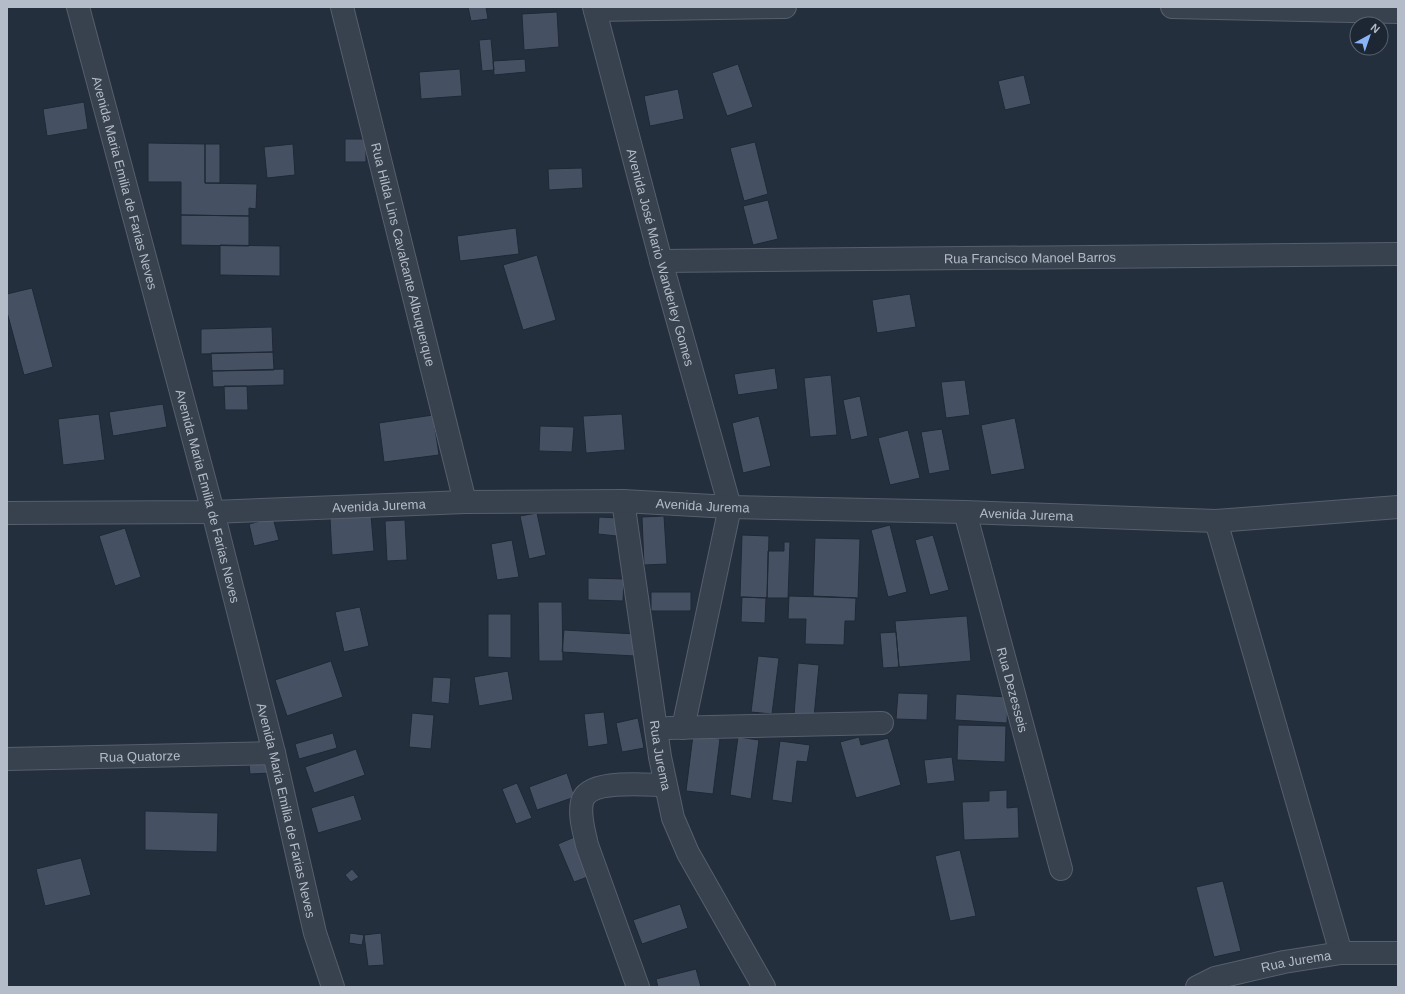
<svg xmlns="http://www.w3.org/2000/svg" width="1405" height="994" font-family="Arial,sans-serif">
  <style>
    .building { fill: #455162; stroke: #1f2835 }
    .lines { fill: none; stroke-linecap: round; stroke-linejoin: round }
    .minor-casing { stroke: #565f6c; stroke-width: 24 }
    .minor { stroke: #38414e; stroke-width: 22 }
    .labels { text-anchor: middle; stroke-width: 4; stroke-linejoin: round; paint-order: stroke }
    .street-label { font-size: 13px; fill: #b4bcc9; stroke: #1d2633 }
  </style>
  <rect width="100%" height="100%" fill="#242f3e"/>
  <!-- building -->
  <path class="building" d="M468,7H486L488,19L471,21Z
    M557,12L559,47L524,50L522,14Z
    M491,39L494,70L482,71L479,40Z
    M525,59L526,72L494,75L493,61Z
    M738,64L753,107L727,116L712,73Z
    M460,69L462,96L421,99L419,72Z
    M1024,75L1031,104L1005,110L998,81Z
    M678,89L684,119L650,126L644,96Z
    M84,102L88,129L47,136L43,109Z
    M345,139H366V162H345Z
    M755,142L768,194L744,201L730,148Z
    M148,143L205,144V183L257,184L256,209L249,208V216L181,215V182H148Z
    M205,144H220V183H205Z
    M293,144L295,175L267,178L264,147Z
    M582,168L583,188L549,190L548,169Z
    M768,200L778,239L753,245L743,206Z
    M181,215L249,216V246L181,245Z
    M516,228L519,254L460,261L457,236Z
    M220,245L280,246V276L220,275Z
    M537,255L556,320L523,330L503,265Z
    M32,288L53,367L24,375L7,312V294Z
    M910,294L916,327L877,333L872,300Z
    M272,327L273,352L201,354V329Z
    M273,352L274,370L212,371L211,353Z
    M775,368L778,389L738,395L734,374Z
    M284,369V385L213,387L212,371Z
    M831,375L837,435L810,437L804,378Z
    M965,380L970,415L946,418L941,382Z
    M224,386H247L248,410H225Z
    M860,396L868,436L851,440L843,400Z
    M163,404L167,427L113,436L109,412Z
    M99,414L105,460L63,465L58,419Z
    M622,414L625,450L586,453L583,416Z
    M433,415L439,455L384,462L379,423Z
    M759,416L771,466L743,473L732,423Z
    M1015,418L1025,469L991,475L981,425Z
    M540,426L574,427L572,452L539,451Z
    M942,429L950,470L929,474L921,432Z
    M908,430L920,478L890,485L878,438Z
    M537,513L546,555L529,559L520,516Z
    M371,515L374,551L332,555L330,518Z
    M664,516L667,564L644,565L642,517Z
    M599,517L618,518L617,536L598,534Z
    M273,518L279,540L254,546L249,524Z
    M405,520L407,560L387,561L385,521Z
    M890,525L907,592L888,597L871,530Z
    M125,528L141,577L115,586L99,536Z
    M742,535L769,536L767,598L740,597Z
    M933,535L949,590L930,595L915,540Z
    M815,538L860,539L858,598L813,596Z
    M512,540L519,577L497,580L491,544Z
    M784,542H790L788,598H766H767L768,551H784Z
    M588,578L624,579L623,601L588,600Z
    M651,592H691V611H651Z
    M789,596L856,598L855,621H845L844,645L805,644L806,619H788Z
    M742,597L767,598H766L765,623L741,622Z
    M538,602H562L563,661H539Z
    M360,607L369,646L344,652L335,612Z
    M488,614H511V658L488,657Z
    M967,616L971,661L899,667L895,621Z
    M564,630L636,634L635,656L562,652Z
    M896,632L899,667L883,668L880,633Z
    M758,656L779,658L772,714L751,712Z
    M331,661L343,697L287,716L275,680Z
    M798,663L819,665L814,717L794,715Z
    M508,671L513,700L479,706L474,677Z
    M433,677L451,678L449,704L431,702Z
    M898,693L928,694L927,720L896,719Z
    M956,694L1008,697L1007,723L955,720Z
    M604,712L608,744L588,747L584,714Z
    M412,713L434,715L431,749L409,747Z
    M638,718L644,748L622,752L616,723Z
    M958,725L1006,726L1005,762L957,760Z
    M333,733L337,748L299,759L295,744Z
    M693,735L720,739L713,794L686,791Z
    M738,737L759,740L751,799L730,795Z
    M859,737L861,745L888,738L901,785L856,798L840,742Z
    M780,741L810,745L807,762L797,761L792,803L772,800Z
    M356,749L365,775L314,793L305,767Z
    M952,757L955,781L927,784L924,760Z
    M272,763V773L250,774L249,765Z
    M567,773L575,797L537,810L529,787Z
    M517,783L532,818L516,824L502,789Z
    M1007,790V808L1018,807L1019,838L964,840L962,802L989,801V791Z
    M354,795L362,820L318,833L311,808Z
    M145,811L218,813L217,852L145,850Z
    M577,836L593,875L574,882L558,844Z
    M960,850L976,916L950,921L935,856Z
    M81,858L91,895L45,906L36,869Z
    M352,869L359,877L351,882L345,875Z
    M1223,881L1241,951L1214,957L1196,887Z
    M680,904L688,928L642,944L633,920Z
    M350,933L364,935L362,945L349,943Z
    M381,933L384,965L368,966L364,935Z
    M696,969L701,987H658L656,979Z"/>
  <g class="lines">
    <defs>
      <g id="minor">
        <path id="s1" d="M78,7L213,512L274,753L315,933L333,987"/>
        <path id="s2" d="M342,7L465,502"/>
        <path id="s3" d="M594,7L661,261L730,507L683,728"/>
        <path d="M1172,7L1398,12"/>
        <path d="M595,10L785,7"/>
        <path id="s4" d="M661,261L1398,254"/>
        <path id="s5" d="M623,501L660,757L673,818L688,853L764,987"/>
        <path id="s6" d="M965,512L1061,869"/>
        <path id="s7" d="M7,513L213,512L465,502L623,501L730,507L965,512L1216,521L1398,507"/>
        <path d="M1216,521L1341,953"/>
        <path d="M669,728L882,723"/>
        <path id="s8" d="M7,759L274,753"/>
        <path d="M638,987L587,845C584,831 579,816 582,802C587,778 647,785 665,785"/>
        <path id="s9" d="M1197,987L1215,978L1284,962L1341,953H1398"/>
      </g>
    </defs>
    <!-- minor casing -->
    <use href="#minor" class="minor-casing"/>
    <!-- minor -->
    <use href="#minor" class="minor"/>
  </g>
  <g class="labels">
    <!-- street labels -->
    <g class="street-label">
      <text dy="5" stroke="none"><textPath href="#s1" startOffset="182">Avenida Maria Emilia de Farias Neves</textPath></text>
      <text dy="5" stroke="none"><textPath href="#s2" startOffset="255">Rua Hilda Lins Cavalcante Albuquerque</textPath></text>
      <text dy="5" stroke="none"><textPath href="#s3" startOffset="259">Avenida José Mario Wanderley Gomes</textPath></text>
      <text dy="5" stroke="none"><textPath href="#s4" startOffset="369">Rua Francisco Manoel Barros</textPath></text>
      <text dy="5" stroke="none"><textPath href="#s1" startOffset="506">Avenida Maria Emilia de Farias Neves</textPath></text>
      <text dy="5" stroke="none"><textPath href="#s7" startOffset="372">Avenida Jurema</textPath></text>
      <text dy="5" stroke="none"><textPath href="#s7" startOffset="696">Avenida Jurema</textPath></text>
      <text dy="5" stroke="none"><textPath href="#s7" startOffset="1020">Avenida Jurema</textPath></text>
      <text dy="5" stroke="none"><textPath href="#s6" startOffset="184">Rua Dezesseis</textPath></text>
      <text dy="5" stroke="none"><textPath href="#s5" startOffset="257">Rua Jurema</textPath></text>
      <text dy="5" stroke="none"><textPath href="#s8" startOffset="133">Rua Quatorze</textPath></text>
      <text dy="5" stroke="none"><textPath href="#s1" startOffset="830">Avenida Maria Emilia de Farias Neves</textPath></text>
      <text dy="5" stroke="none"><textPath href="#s9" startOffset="103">Rua Jurema</textPath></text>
    </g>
  </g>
  <!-- border -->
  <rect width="1405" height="994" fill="none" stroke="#b4bcc9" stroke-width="16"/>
  <!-- north arrow -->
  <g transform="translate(1369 36) rotate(40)"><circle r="19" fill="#1d2633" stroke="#59626f"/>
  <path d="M0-3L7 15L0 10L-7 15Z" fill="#8ab4f8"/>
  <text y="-6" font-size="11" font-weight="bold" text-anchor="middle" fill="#b4bcc9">N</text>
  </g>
</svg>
